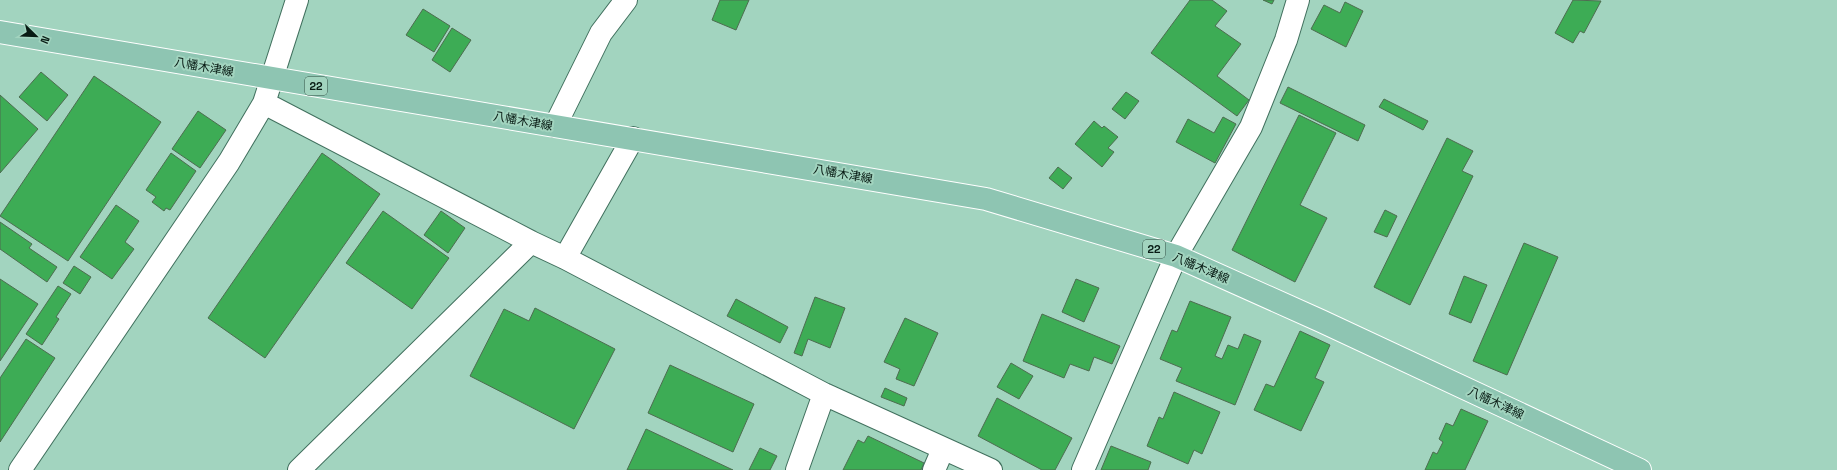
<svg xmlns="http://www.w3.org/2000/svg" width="1837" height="470" font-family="'Space Grotesk','Noto Sans JP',sans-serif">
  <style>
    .building { fill: #3dac55; stroke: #4d6d50 }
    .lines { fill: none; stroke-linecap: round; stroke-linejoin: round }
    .minor-casing { stroke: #41705e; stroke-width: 24 }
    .major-casing { stroke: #fff; stroke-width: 24 }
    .minor { stroke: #fff; stroke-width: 22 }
    .major { stroke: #8ec5b2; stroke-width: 22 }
    .labels { text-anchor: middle; stroke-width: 4; stroke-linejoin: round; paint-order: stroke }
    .shield { fill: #a2d4bf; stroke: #365247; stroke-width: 1 }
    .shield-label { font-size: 11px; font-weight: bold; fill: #081b14 }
    .street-label { font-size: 12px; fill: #081b14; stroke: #a2d4bf }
  </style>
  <rect width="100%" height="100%" fill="#a2d4bf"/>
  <!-- building -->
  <path class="building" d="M720,0H749L736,30L712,20Z
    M1190,0H1212L1227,11L1215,26L1241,44L1217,76L1249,100L1237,116L1151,53Z
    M1263,0H1274L1272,4Z
    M1573,0L1601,1L1584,33L1580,31L1573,43L1555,33Z
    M1345,2L1363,11L1346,47L1311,29L1324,5L1340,13Z
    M423,9L450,26L434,52L406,35Z
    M452,28L471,40L450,72L432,60Z
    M41,72L68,95L47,121L19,97Z
    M94,76L161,122L68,261L0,216Z
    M1288,87L1365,125L1358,141L1280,103Z
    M1126,92L1139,101L1125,119L1112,109Z
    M0,95L38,129L0,173Z
    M1384,99L1428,121L1423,130L1379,107Z
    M198,111L226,130L200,168L172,149Z
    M1299,115L1336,133L1300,205L1327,218L1295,282L1232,250Z
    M1223,117L1236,124L1215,163L1176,142L1188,119L1214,133Z
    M1094,121L1102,128L1104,126L1118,137L1108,148L1114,152L1102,167L1075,144Z
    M1447,138L1473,151L1462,171L1473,176L1410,305L1374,287Z
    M171,153L196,171L170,210L166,208L164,211L152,202L156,197L146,190Z
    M322,153L380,194L265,358L208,318Z
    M1058,167L1072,178L1063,189L1049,178Z
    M116,205L139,221L125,242L134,249L112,279L80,257Z
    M1385,210L1397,216L1387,237L1374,232Z
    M383,211L449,258L412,309L346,263Z
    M441,211L465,228L448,253L424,235Z
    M0,222L32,244L29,248L57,267L47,282L0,249Z
    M1524,243L1558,257L1507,375L1473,361Z
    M74,266L91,277L80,294L63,283Z
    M1464,276L1487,285L1471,323L1449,314Z
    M0,279L38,304L0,361Z
    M1076,279L1099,288L1084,322L1062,312Z
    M58,286L71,294L56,317L59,319L42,345L26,334Z
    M815,297L845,308L830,348L808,339L802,356L794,353Z
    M736,299L788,327L780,343L727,316Z
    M1190,301L1231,317L1215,356L1222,359L1228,345L1238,349L1244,334L1261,341L1235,405L1176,381L1182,368L1160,359L1172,330L1177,332Z
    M535,308L615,349L574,429L470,376L504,309L529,321Z
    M1042,314L1120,346L1112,364L1094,357L1089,371L1070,364L1064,378L1023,361Z
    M905,318L938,333L914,386L896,379L900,369L884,362Z
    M1300,331L1330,345L1315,378L1324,382L1301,431L1254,410L1266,384L1274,387Z
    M26,339L55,358L0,442V378Z
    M1011,363L1033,376L1019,399L997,387Z
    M670,365L754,404L733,452L648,413Z
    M885,388L907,398L904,406L881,397Z
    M1174,392L1220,412L1202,454L1194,450L1188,464L1147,446L1159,417L1163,419Z
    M997,398L1072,438L1055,470H1042L978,436Z
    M1461,409L1488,421L1465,470H1425L1433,452L1437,454L1443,442L1439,439L1446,423L1453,426Z
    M646,429L733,470H627Z
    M868,436L924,463L921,470H843L858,440L864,443Z
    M1111,446L1151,462L1148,470H1101Z
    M760,448L777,456L770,470H749Z"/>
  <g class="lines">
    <defs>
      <path id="minor" d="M264,103L531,242L565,258L824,394L991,470
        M555,126L601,33L626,0
        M565,258L633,138
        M20,470L229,162L264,103L297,0
        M299,470L531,242
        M797,470L824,394
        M934,470L943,449
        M1083,470L1176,256L1251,127L1286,40L1298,0"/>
      <path id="major" d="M0,32L986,199L1176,256L1321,321L1640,470"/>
    </defs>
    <!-- minor casing -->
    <use href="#minor" class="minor-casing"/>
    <!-- major casing -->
    <use href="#major" class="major-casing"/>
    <!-- minor -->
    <use href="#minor" class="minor"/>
    <!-- major -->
    <use href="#major" class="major"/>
  </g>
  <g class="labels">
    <!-- shield labels -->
    <g class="shield">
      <rect x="305" y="77" width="22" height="18" rx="3"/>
      <rect x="1143" y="240" width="22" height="18" rx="3"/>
    </g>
    <g class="shield-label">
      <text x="316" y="90">22</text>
      <text x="1154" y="253">22</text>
    </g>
    <!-- street labels -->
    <g class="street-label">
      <text transform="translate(204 67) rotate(10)" y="4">八幡木津線</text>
      <text transform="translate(523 121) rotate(10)" y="4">八幡木津線</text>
      <text transform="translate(843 174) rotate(10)" y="4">八幡木津線</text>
      <text transform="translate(1201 268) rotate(23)" y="4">八幡木津線</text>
      <text transform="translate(1496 403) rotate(25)" y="4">八幡木津線</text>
    </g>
  </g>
  <!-- north arrow -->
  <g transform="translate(36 36) rotate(113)" stroke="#a2d4bf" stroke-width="3" paint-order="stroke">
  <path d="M0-3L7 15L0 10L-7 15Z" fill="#081b14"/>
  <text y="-6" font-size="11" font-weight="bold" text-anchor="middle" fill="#081b14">N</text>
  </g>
</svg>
